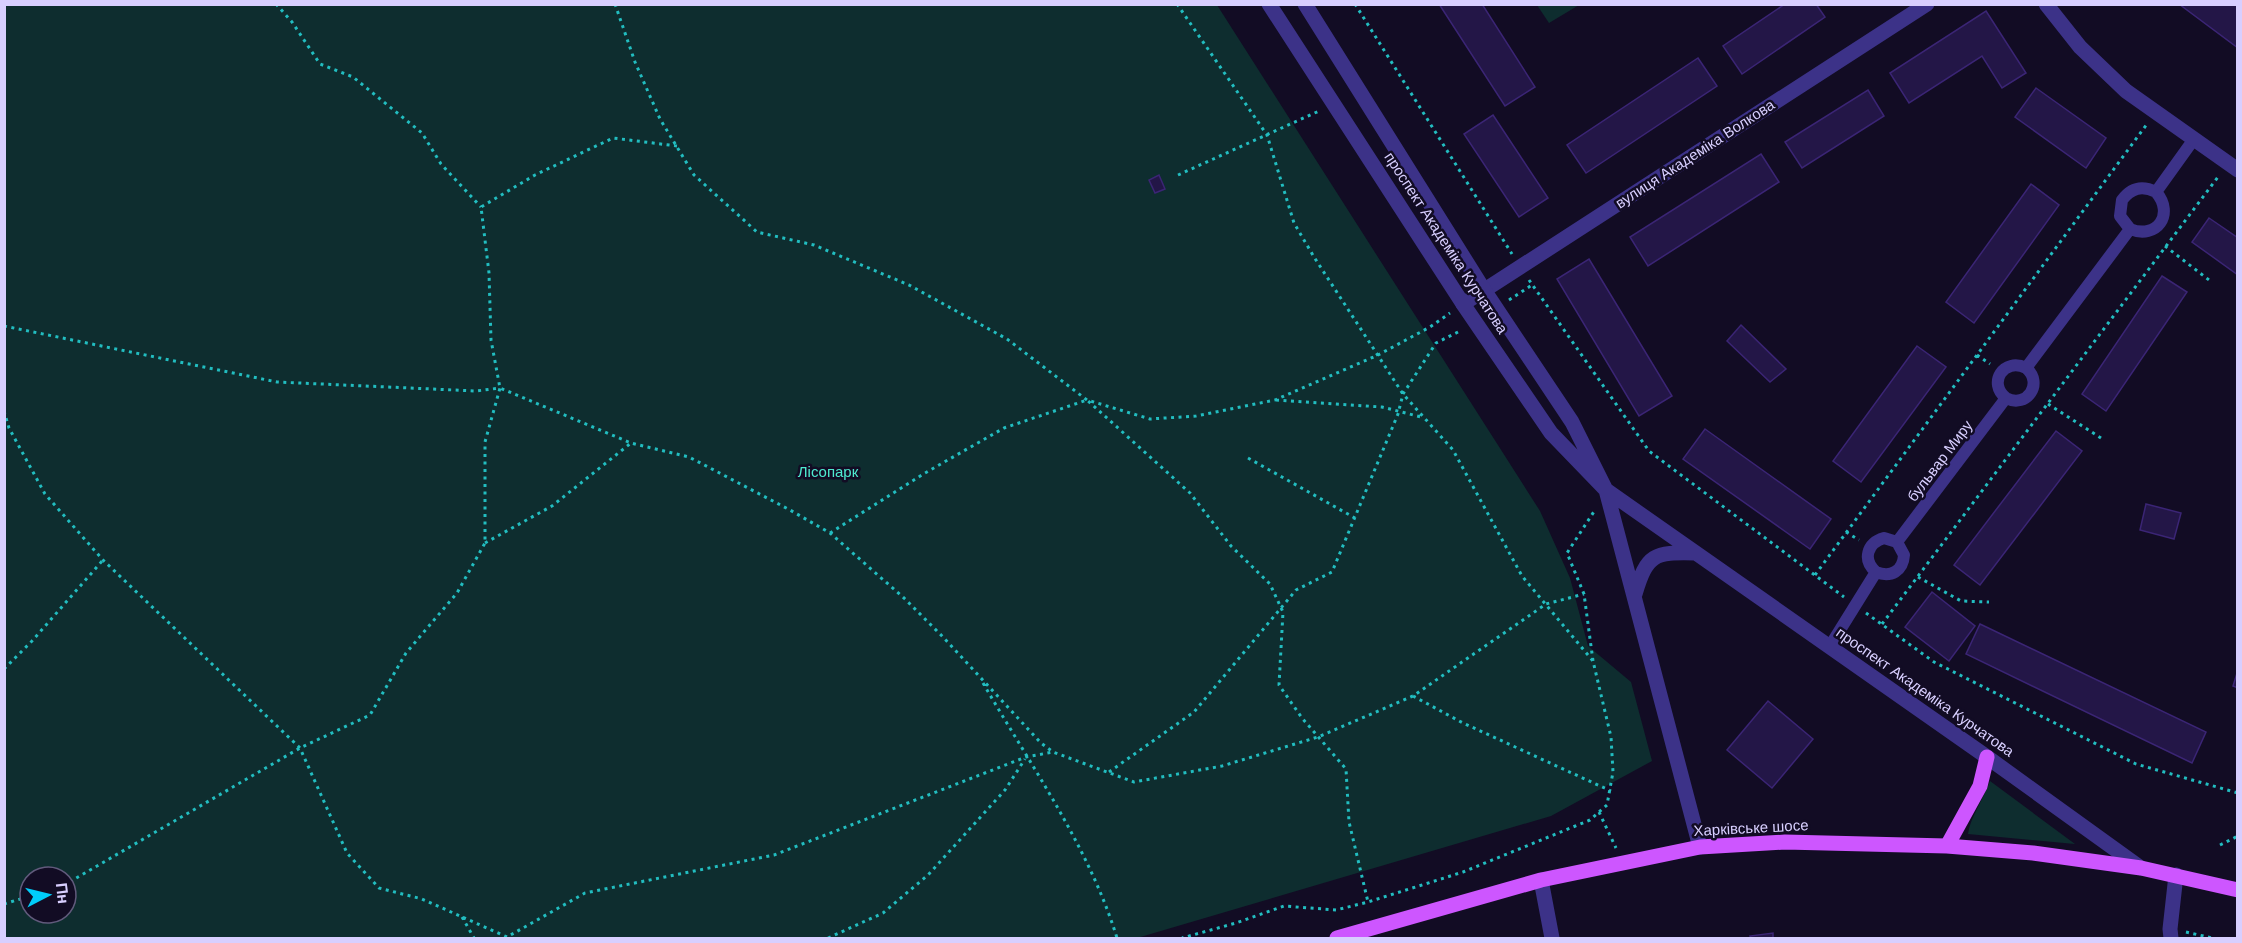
<svg xmlns="http://www.w3.org/2000/svg" width="2242" height="943" font-family="Helvetica,sans-serif">
  <style>
    .green { fill: #0e2d2f; fill-rule: evenodd }
    .building { fill: #231647; stroke: #3b2575; stroke-width: 1.5 }
    .lines { fill: none; stroke-linecap: round; stroke-linejoin: round }
    .path { stroke: #22bdc0; stroke-width: 3; stroke-dasharray: 3 4.5; stroke-linecap: butt }
    .pedestrian { stroke: #3c3288; stroke-width: 12 }
    .minor { stroke: #3c3288; stroke-width: 15 }
    .tertiary { stroke: #3c3288; stroke-width: 15 }
    .primary { stroke: #cd56ff; stroke-width: 15 }
    .labels { text-anchor: middle; stroke-width: 5; stroke-linejoin: round; paint-order: stroke }
    .street-label { font-size: 15px; fill: #d8cfff; stroke: #120c24 }
    .park-label { font-size: 15px; fill: #4eebd0; stroke: #120c24 }
  </style>
  <rect width="100%" height="100%" fill="#120c24"/>
  <!-- green -->
  <path class="green" d="M5,5H1217L1540,511L1570,578L1588,646L1631,682L1652,761L1551,816L1137,938H5ZM30,877H66V913H30Z
    M1537,5H1579L1549,23Z
    M1990,781L2075,844L1968,834C1970,818 1984,798 1990,781Z"/>
  <!-- building -->
  <path class="building" d="M1439,4H1482L1535,87L1505,106Z
    M1785,4H1816L1825,17L1742,74L1723,46Z
    M2179,4L2238,5V48Z
    M1986,11L2026,73L2002,88L1982,56L1909,103L1890,73Z
    M1698,58L1717,86L1586,173L1567,145Z
    M2036,88L2106,138L2086,168L2015,117Z
    M1868,90L1884,116L1802,168L1785,142Z
    M1493,115L1548,198L1519,217L1464,134Z
    M1761,154L1779,182L1648,266L1630,237Z
    M1159,175L1165,189L1155,193L1149,180Z
    M2031,184L2059,205L1974,323L1946,302Z
    M2209,218L2238,238V275L2192,242Z
    M1589,259L1672,396L1639,416L1557,279Z
    M2162,276L2187,292L2106,411L2082,394Z
    M1741,325L1786,369L1770,382L1727,341Z
    M1917,346L1946,367L1861,482L1833,461Z
    M1705,429L1831,519L1810,549L1683,459Z
    M2056,431L2082,451L1980,585L1954,565Z
    M2146,504L2181,513L2174,539L2140,530Z
    M1932,592L1975,626L1949,661L1905,627Z
    M1980,624L2206,732L2192,763L1966,654Z
    M2238,670V688L2233,686Z
    M1768,701L1813,739L1772,788L1727,750Z
    M1773,933V938H1751L1750,936Z"/>
  <g class="lines">
    <!-- path -->
    <path class="path" d="M276,4L292,22L320,64L353,77L422,133L441,164L481,207
      M615,4L635,62L660,119L694,175L757,232L814,245L909,285L1007,339L1087,400L1150,419L1196,416L1275,400L1378,355L1430,327L1450,313
      M1177,4L1267,135L1294,223L1314,257L1403,394L1453,450L1522,576L1593,661L1611,737L1613,772L1607,805L1590,820L1463,872L1368,902L1336,910L1284,906L1236,923L1182,938
      M1355,4L1512,254
      M677,146L613,138L535,175L481,207L489,273L491,340L500,388L631,443L689,457L790,510L830,533L904,598L942,636L1041,743L1053,752L1134,782L1222,766L1318,737L1413,696L1546,604L1584,594
      M1178,175L1319,111
      M2165,246L2209,280
      M1529,280L1649,451L1844,597
      M1509,300L1532,285
      M4,326L277,382L476,391L500,388L485,442V543L457,593L406,653L370,715L300,748L66,884
      M1977,355L1990,364
      M1276,400L1382,407L1421,417
      M2048,404L2101,438
      M4,411L9,428L45,494L103,560L300,748L347,853L379,888L422,899L507,937L585,893L774,855L1026,757L1053,752
      M1248,458L1355,518
      M1846,532L1859,540
      M830,533L925,473L1004,428L1087,400L1190,493L1231,546L1270,584L1283,612L1279,685L1302,718L1346,769L1349,822L1368,902
      M485,543L552,506L631,443
      M1815,575L2147,124
      M1918,577L1961,601L1989,602
      M1866,613L1934,662L2136,764L2238,793
      M1882,624L2218,177
      M1593,661L1584,594L1567,553L1595,510
      M4,669L32,641L103,560
      M983,683C1031,766 1089,847 1117,938
      M1413,696L1463,723L1611,791
      M1109,772L1194,712L1296,590L1332,572L1398,414L1403,394L1436,343L1460,331
      M1599,812L1616,848
      M2220,845L2238,836
      M4,904L30,896
      M462,917L474,938
      M2186,932L2212,938
      M828,938L883,913L928,875L1005,790L1025,759"/>
    <!-- pedestrian -->
    <path class="pedestrian" d="M2130,229L2120,216L2122,200C2131,188 2142,185 2156,192
      M2006,398C1987,383 2004,357 2026,368
      M1876,572C1862,560 1867,543 1884,538L1897,542
      M1830,646L1876,572C1891,578 1903,571 1904,555L1897,542L2006,398C2027,409 2044,383 2026,368L2130,229C2157,240 2175,214 2156,192L2194,139"/>
    <!-- minor -->
    <path class="minor" d="M1463,304L1927,4
      M1541,880L1552,938
      M2171,938L2170,929L2176,875"/>
    <!-- tertiary -->
    <path class="tertiary" d="M1269,4L1463,304L1551,433L1606,490L1987,757L2141,868
      M1305,4L1484,290L1572,422L1606,490L1700,847
      M2046,4L2080,47L2126,91L2238,170
      M1635,594C1647,554 1654,552 1695,553"/>
    <!-- primary -->
    <path class="primary" d="M1947,846L1980,786L1987,757
      M1337,938L1541,880L1700,847L1785,842L1947,846L2033,853L2141,868L2238,890"/>
  </g>
  <g class="labels">
    <!-- street labels -->
    <g class="street-label">
      <text transform="translate(1695 154) rotate(-33)" y="5">вулиця Академіка Волкова</text>
      <text transform="translate(1446 243) rotate(57)" y="5">проспект Академіка Курчатова</text>
      <text transform="translate(1940 461) rotate(-53)" y="5">бульвар Миру</text>
      <text transform="translate(1925 692) rotate(35)" y="5">проспект Академіка Курчатова</text>
      <text transform="translate(1751 828) rotate(-3)" y="5">Харківське шосе</text>
    </g>
    <!-- park labels -->
    <g class="park-label">
      <text x="828" y="477">Лісопарк</text>
    </g>
  </g>
  <!-- border -->
  <rect width="2242" height="943" fill="none" stroke="#d8cfff" stroke-width="12"/>
  <!-- north arrow -->
  <g transform="translate(48 895) rotate(83)"><circle r="28" fill="#120c24" stroke="#615a7c" stroke-width="1.5"/>
  <path d="M0-4.5L10 22L0 15L-10 22Z" fill="#00cdfa"/>
  <text y="-9" font-size="16" font-weight="bold" text-anchor="middle" fill="#d8cfff">Пн</text>
  </g>
</svg>
